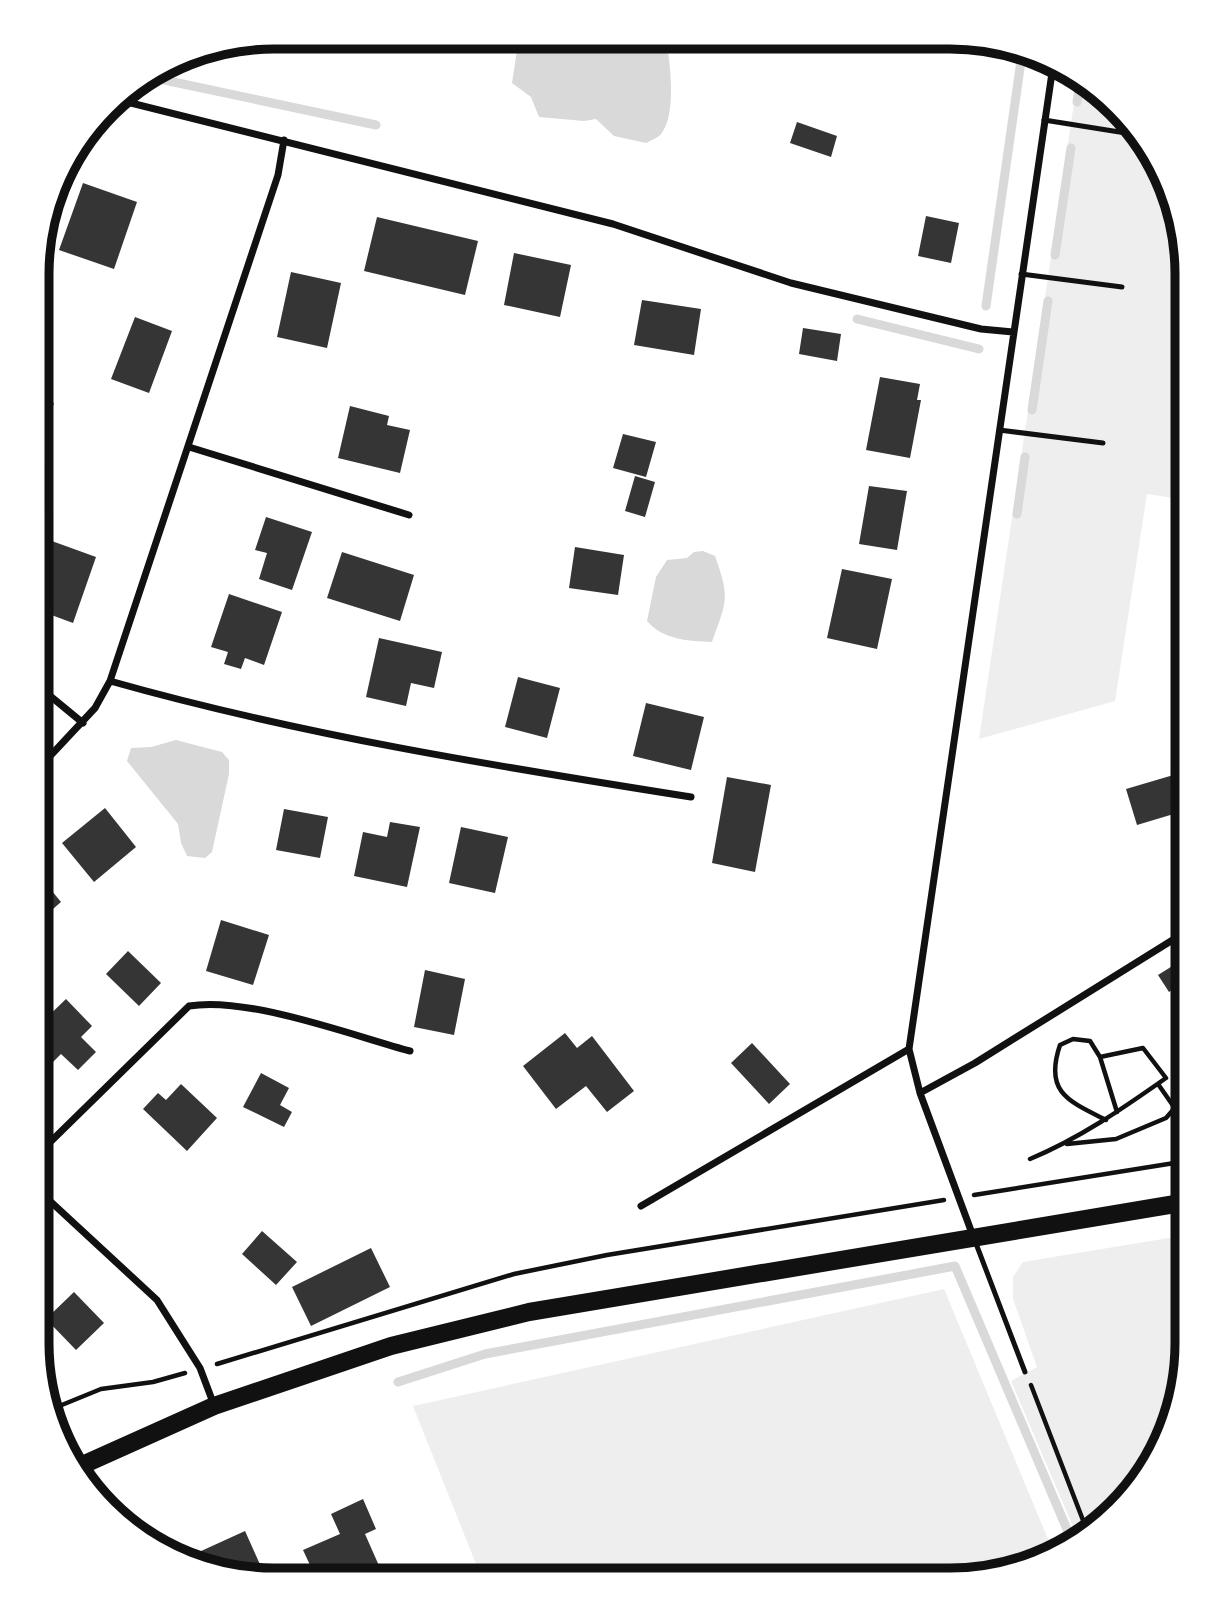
<svg xmlns="http://www.w3.org/2000/svg" width="1224" height="1617" font-family="Rubik,sans-serif">
  <style>
    .green { fill: #eee }
    .water { fill: #d9d9d9 }
    .lines { fill: none; stroke-linecap: round; stroke-linejoin: round }
    .stream { stroke: #d9d9d9; stroke-width: 9 }
    .building { fill: #353535 }
    .path { stroke: #111; stroke-width: 4.5 }
    .service { stroke: #111; stroke-width: 5 }
    .minor { stroke: #111; stroke-width: 7 }
    .primary { stroke: #111; stroke-width: 18 }
    .rim { fill: none; stroke: #111; stroke-width: 9 }
  </style>
  <rect width="100%" height="100%" fill="#fff"/>
  <!-- green -->
  <path class="green" d="M1078,76L1163,169L1187,274V500L1147,494L1115,701L979,739Z
    M1187,1235V1359L1147,1475L1077,1536L1011,1381L1037,1367L1013,1299V1277L1023,1262Z
    M944,1289L1055,1556L950,1580L482,1579L413,1406Z"/>
  <!-- water -->
  <path class="water" d="M519,37L666,38C670,62 677,114 661,134C658,138 650,141 646,143L614,136L596,119L584,121L539,117L531,97L512,83Z
    M703,551L715,556C730,598 727,600 712,642C689,641 663,640 647,621L656,577L667,560L687,558L694,552Z
    M176,740L222,752L229,760V774L212,852L205,858L187,856L181,843L178,824L127,761L131,748L151,747Z"/>
  <g class="lines">
    <!-- stream -->
    <path class="stream" d="M150,77L376,125
      M1077,102L1081,77
      M1055,255L1071,148
      M986,306L1022,54
      M857,319L979,349
      M1032,410L1048,301
      M1017,514L1025,457
      M398,1382L485,1354L955,1266L1072,1541"/>
  </g>
  <!-- building -->
  <path class="building" d="M797,122L837,136L831,157L790,143Z
    M83,183L137,202L114,269L59,250Z
    M926,216L959,223L951,263L918,256Z
    M377,217L478,241L465,295L364,271Z
    M514,253L571,265L560,317L504,305Z
    M291,272L341,283L327,348L277,337Z
    M642,300L701,309L694,355L634,345Z
    M135,317L172,331L149,393L111,379Z
    M803,328L841,334L837,361L799,354Z
    M880,377L920,384L917,400H921L910,458L866,450Z
    M39,397L54,403L39,443H38Z
    M350,406L389,416L387,425L410,430L400,473L338,458Z
    M623,434L656,442L646,477L613,468Z
    M635,476L655,482L645,517L625,511Z
    M869,486L907,491L897,550L859,544Z
    M266,517L312,532L292,590L259,579L267,553L255,550Z
    M38,536L96,557L73,623L38,610L45,583L38,581Z
    M575,547L624,555L618,595L569,588Z
    M342,552L414,575L400,621L327,598Z
    M842,569L892,579L877,649L827,638Z
    M229,594L282,612L264,665L245,658L241,669L224,664L228,652L211,647Z
    M379,638L442,652L434,688L411,683L406,706L366,697Z
    M518,677L560,688L547,738L505,727Z
    M646,703L704,717L691,770L633,756Z
    M1187,771V810L1137,825L1126,789Z
    M727,777L771,785L755,872L712,863Z
    M105,808L136,847L94,882L62,843Z
    M284,809L328,817L320,858L276,850Z
    M390,822L420,827L407,887L354,876L363,832L387,837Z
    M461,827L508,837L495,893L449,883Z
    M38,874L61,902L38,922Z
    M221,920L269,935L253,985L206,971Z
    M128,951L161,983L139,1006L106,974Z
    M1174,965L1185,981L1169,992L1158,975Z
    M425,970L465,979L454,1035L414,1027Z
    M66,999L92,1026L81,1037L96,1052L78,1070L61,1054L45,1070L37,1063V1027Z
    M565,1033L577,1048L592,1036L634,1091L607,1112L586,1086L556,1109L523,1066Z
    M752,1043L790,1084L769,1104L731,1063Z
    M261,1073L289,1088L280,1105L292,1112L284,1127L243,1107Z
    M181,1084L217,1118L187,1151L143,1109L158,1093L166,1100Z
    M262,1231L297,1262L276,1285L242,1254Z
    M371,1248L390,1287L311,1326L292,1287Z
    M37,1253L49,1265L37,1276Z
    M74,1292L104,1323L76,1350L46,1319Z
    M363,1499L376,1529L365,1534L380,1568L357,1579L316,1578L303,1550L340,1534L331,1514Z
    M245,1531L262,1569L242,1578L188,1557Z"/>
  <g class="lines">
    <!-- path -->
    <path class="path" d="M1187,1042L1181,1006L1187,1003
      M1158,1084L1174,1107
      M1106,1120C1068,1101 1044,1092 1060,1045L1073,1039L1090,1041L1100,1057L1117,1112
      M1067,1144L1116,1139L1166,1118L1187,1094
      M1030,1159C1080,1138 1122,1109 1166,1078L1143,1048L1100,1057
      M974,1195L1187,1161
      M217,1364L514,1274L607,1255L944,1200
      M1031,1385L1086,1528
      M52,1409L101,1389L153,1382L185,1373"/>
    <!-- service -->
    <path class="service" d="M1044,120L1132,134
      M1021,274L1122,287
      M999,430L1103,443
      M975,1241L1025,1372"/>
    <!-- minor -->
    <path class="minor" d="M115,99L613,224L791,283L981,329L1013,332
      M189,447L409,515
      M110,681C301,735 495,766 691,797
      M38,686L83,723
      M38,769L95,708L110,681L278,175L284,140
      M920,1093L975,1063L1187,931
      M37,1155L189,1006C247,996 351,1035 410,1051
      M37,1189L157,1300L200,1368L214,1405
      M641,1206L909,1049
      M973,1236L920,1093L909,1049L1053,66"/>
    <!-- primary -->
    <path class="primary" d="M78,1467L214,1406L391,1346L529,1312L1187,1202"/>
  </g>
  <!-- crop -->
  <path d="M0 0H1224V1617H0ZM274 49H950A225 225 0 0 1 1175 274V1343A225 225 0 0 1 950 1568H274A225 225 0 0 1 49 1343V274A225 225 0 0 1 274 49Z" fill="#fff" fill-rule="evenodd"/>
  <path class="rim" d="M274 49H950A225 225 0 0 1 1175 274V1343A225 225 0 0 1 950 1568H274A225 225 0 0 1 49 1343V274A225 225 0 0 1 274 49Z"/>
</svg>
